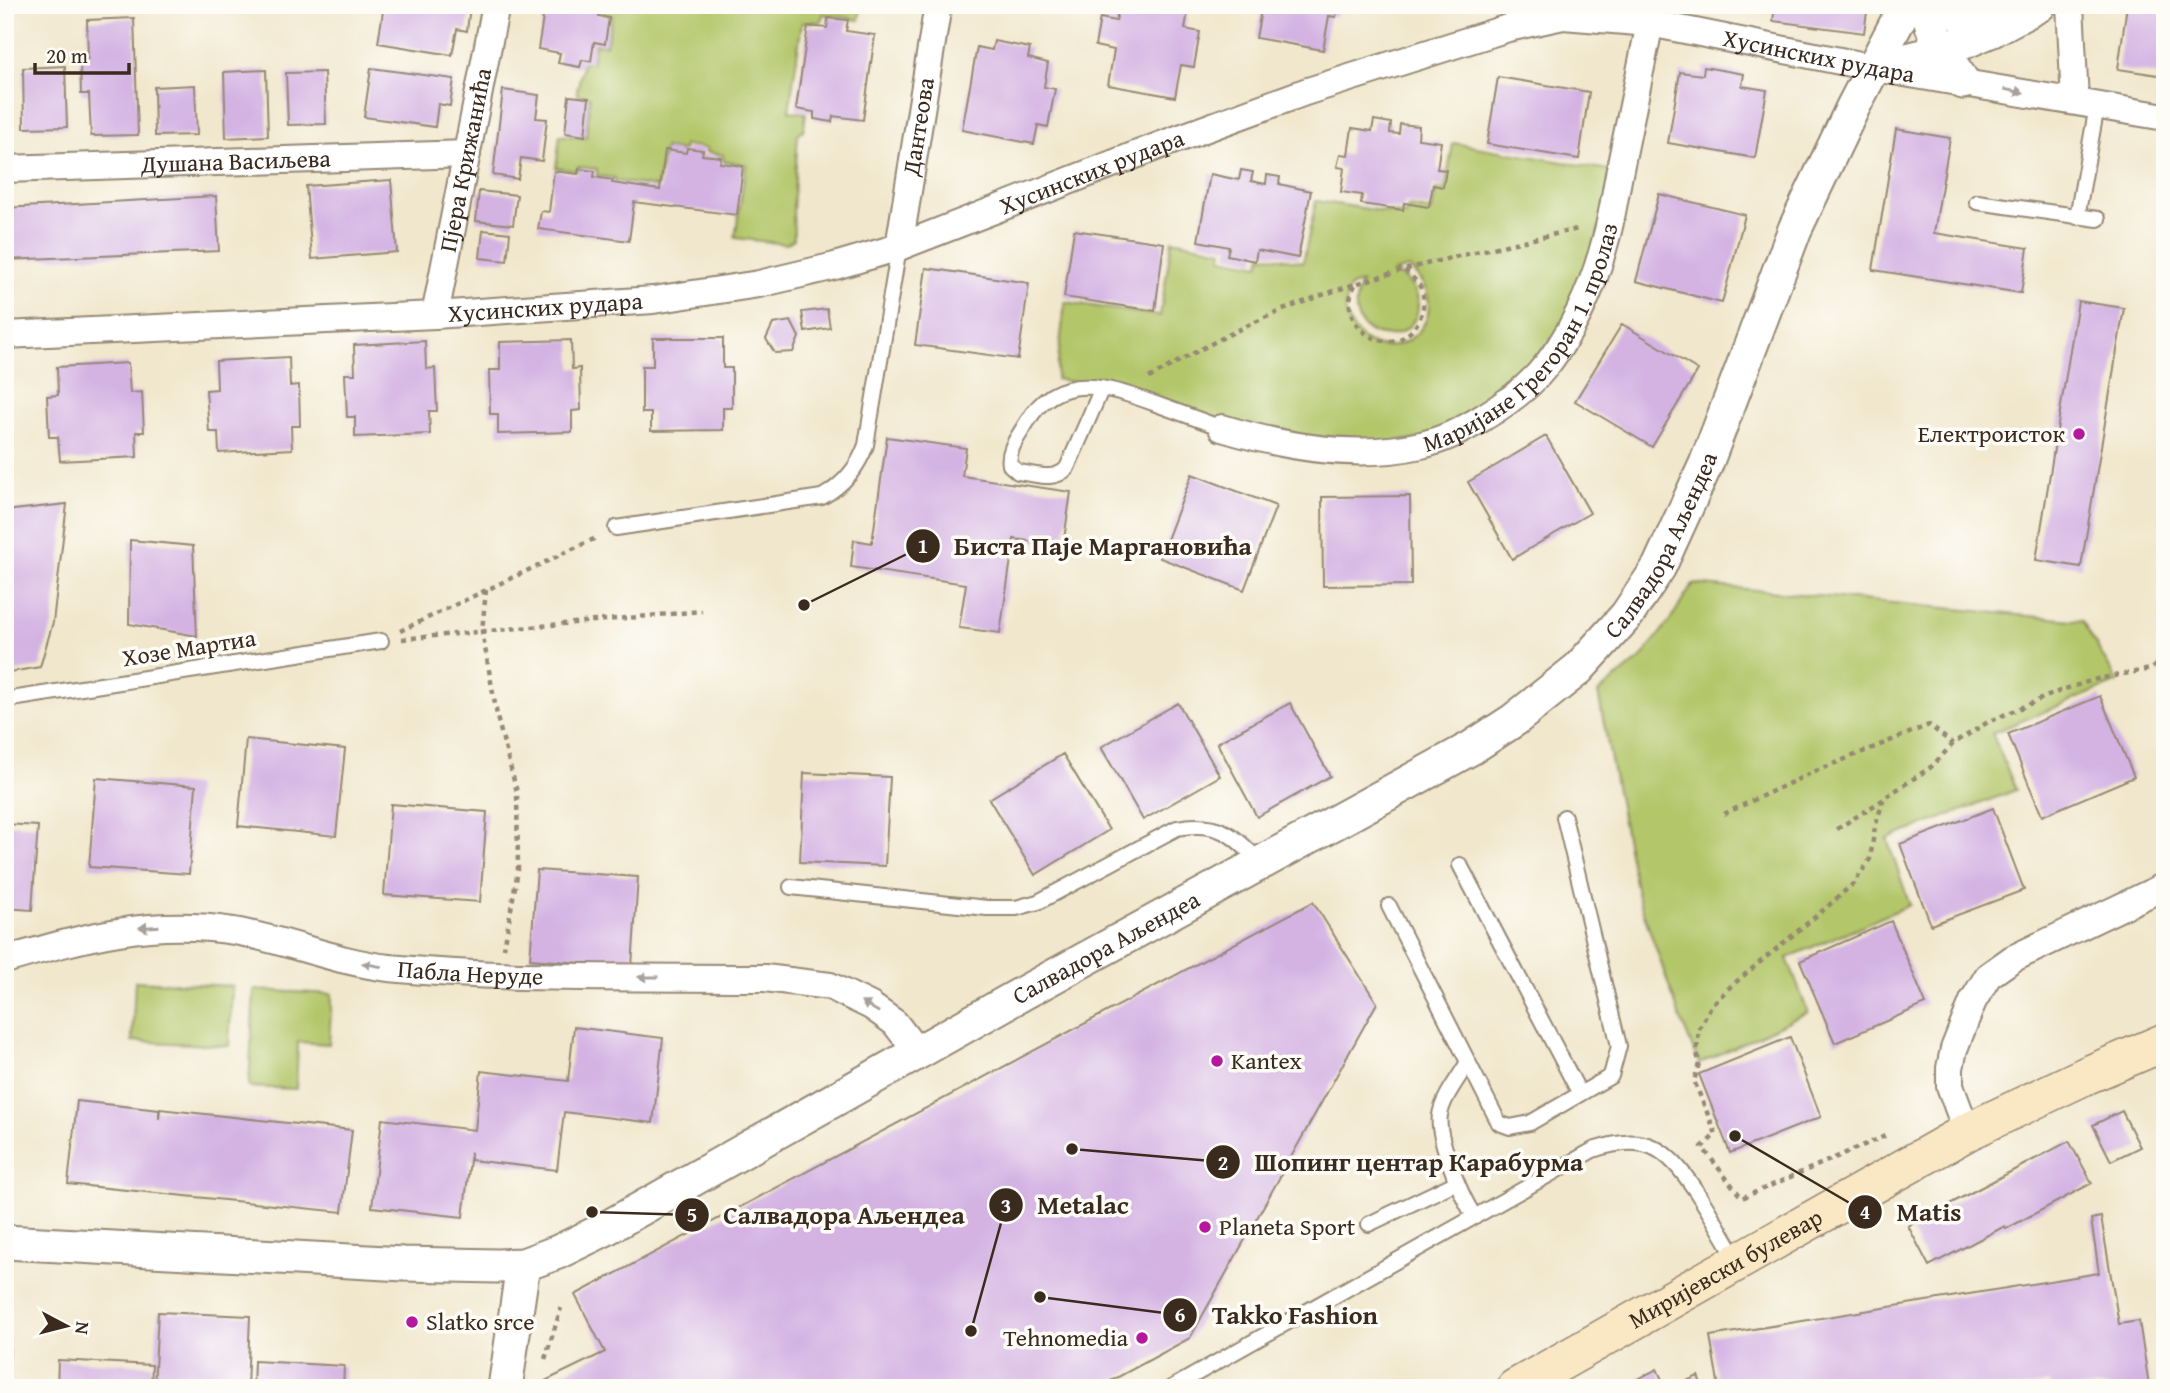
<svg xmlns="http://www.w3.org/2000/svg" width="2170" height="1393" font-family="'Gentium Book Plus',serif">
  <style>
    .green { fill: #b3c669; stroke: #777844; stroke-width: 2; fill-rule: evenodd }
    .building { fill: #d4b3e3 }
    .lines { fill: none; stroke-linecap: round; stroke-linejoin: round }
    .service-casing { stroke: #968875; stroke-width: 18 }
    .minor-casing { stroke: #968875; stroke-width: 30 }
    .tertiary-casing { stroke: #968875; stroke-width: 37 }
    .secondary-casing { stroke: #968875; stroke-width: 40 }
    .path { stroke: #968875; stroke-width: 4.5; stroke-dasharray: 5 5; stroke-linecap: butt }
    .service { stroke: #fff; stroke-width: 14 }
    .minor { stroke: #fff; stroke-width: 26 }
    .tertiary { stroke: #fff; stroke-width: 33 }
    .secondary { stroke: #fae7c3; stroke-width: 37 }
    .oneway { fill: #a79f9a }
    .poi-dot { fill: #b5179e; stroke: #fdfcf7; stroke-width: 2.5 }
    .labels { text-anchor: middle; stroke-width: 7; stroke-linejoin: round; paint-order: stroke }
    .street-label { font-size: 24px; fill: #3b2a1e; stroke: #fdfcf7 }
    .poi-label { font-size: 24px; fill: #3b2a1e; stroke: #fdfcf7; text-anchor: start }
    .leader { fill: none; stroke: #3b2a1e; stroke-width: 2.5 }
    .callout-dot { fill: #3b2a1e; stroke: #fdfcf7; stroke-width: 2.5 }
    .mark-label { font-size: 21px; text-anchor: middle; font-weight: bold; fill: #fff }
    .callout-label { font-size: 26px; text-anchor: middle; font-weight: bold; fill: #3b2a1e; stroke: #fdfcf7; stroke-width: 7; stroke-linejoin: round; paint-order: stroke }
  </style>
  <rect width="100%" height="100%" fill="#fdfcf7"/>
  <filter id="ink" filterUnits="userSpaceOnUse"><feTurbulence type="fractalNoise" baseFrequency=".0143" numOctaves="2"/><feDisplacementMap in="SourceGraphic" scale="14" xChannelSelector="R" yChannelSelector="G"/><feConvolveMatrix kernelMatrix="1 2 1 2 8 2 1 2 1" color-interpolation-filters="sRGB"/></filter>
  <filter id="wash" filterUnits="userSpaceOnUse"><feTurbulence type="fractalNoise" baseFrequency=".00686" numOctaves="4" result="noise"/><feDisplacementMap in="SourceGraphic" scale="28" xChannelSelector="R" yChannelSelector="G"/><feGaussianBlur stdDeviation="1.57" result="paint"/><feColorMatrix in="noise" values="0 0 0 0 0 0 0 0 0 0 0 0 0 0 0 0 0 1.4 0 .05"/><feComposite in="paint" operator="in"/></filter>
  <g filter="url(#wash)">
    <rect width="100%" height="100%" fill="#f1e7cc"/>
    <!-- green -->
    <path class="green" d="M603,5H861L859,20L823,14L821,22H802L789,111L806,113L804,129L798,134L793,210L794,239L786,244L735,238L746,165L723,161V155L706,152V148L684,145L683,151L664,148L657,187L615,181V178L597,176V169L578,167L577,171L556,168L560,135L586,138L590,97L577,95V91L583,62L592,63L595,44L606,45L612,16L602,14Z
      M1453,143L1620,172L1555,354L1448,437L1311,448L1097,387L1056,379L1065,302L1160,316L1172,240L1223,250L1222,258L1259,265L1262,255L1303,262L1316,201L1406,215L1408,207L1432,211L1436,189L1445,190ZM1409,268C1465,316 1388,379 1352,327C1343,314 1344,299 1351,286L1361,283C1334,348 1423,351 1418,300C1416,287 1405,277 1394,272Z
      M1693,584L2082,621L2118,682L1992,733L2016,790L1887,839L1910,905L1787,958L1808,1012L1699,1064L1681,1020L1637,894L1598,693L1641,658L1670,620Z
      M135,981L232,986L229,1046L132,1041Z
      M254,990L332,994L329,1044L298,1042L296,1089L249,1087Z"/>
    <g id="blocks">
      <!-- building -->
      <path class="building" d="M384,5L470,6L467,31L457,29L452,55L378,43Z
        M545,5H601L599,16L609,18L605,44L594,42L591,61L582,60L580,67L558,63L560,53L538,49Z
        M1119,5H1189L1185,29L1200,32L1194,67L1181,65L1175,97L1108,85L1114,50L1095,46L1100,18L1116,21Z
        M1262,5H1338L1336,17L1329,16L1323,50L1256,38Z
        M1775,5H1868L1864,33L1773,21Z
        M2127,5H2165V76L2118,69Z
        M134,18L138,135L91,136L89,94H81L80,59H88L87,20Z
        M828,18L848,20L846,31L875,35L863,120L833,116L832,122L814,119V112L796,109L808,26L827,28Z
        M994,41L1030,48L1028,58L1048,63L1044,87L1055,89L1048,127L1038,125L1034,144L962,130L977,47L992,50Z
        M65,66L67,127L24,128L23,68Z
        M1704,67L1744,74L1742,86L1767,90L1755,158L1668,143L1680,72L1703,75Z
        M371,68L454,79L450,106L438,104L435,127L364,117Z
        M266,70L268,136L226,138L224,72Z
        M324,72L326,124L288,125L286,73Z
        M1498,77L1589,92L1579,159L1487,144Z
        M195,85L197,135L155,136L154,87Z
        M503,90L539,95L536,118L547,119L542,161L521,158L518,179L493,175Z
        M569,96L589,98L585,136L565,133Z
        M1374,120L1391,123L1390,133L1399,134L1400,124L1419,126L1418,139L1441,142L1437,169L1446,170L1443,187L1433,185L1429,207L1404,203L1403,210L1361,204L1362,195L1341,192L1344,168L1337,167L1340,154L1348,155L1352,128L1372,131Z
        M1896,129L1950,138L1934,233L2028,248L2021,293L1873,270Z
        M687,148L703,150L702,155L721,157L720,163L743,166L737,215L634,202L629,241L538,229L541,211L549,212L554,171L578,174L579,169L595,171L594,177L613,180L612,183L660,190L665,150L686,153Z
        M1241,170L1253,172L1251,181L1266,184L1267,175L1280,177L1279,184L1311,191L1298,258L1257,250L1255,261L1227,255L1229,247L1198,241L1210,174L1239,180Z
        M391,180L397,252L312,259L306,186Z
        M479,191L517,195L513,225L476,221Z
        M1659,194L1745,215L1722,303L1636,281Z
        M216,196L219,251L5,260V208Z
        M483,230L510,233L507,261L480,258Z
        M1074,230L1164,243L1155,311L1064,297Z
        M926,268L1029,283L1018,359L915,345Z
        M2078,301L2124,308L2081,567L2036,560Z
        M827,309L830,328L805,332L802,312Z
        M791,321L799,337L793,352L775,353L766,339L773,324Z
        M1622,324L1698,370L1652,447L1575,401Z
        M653,338H723V368H732V408H723V430L651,431V413H642V366H653Z
        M571,340L572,369L580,368L581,410L572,411V432L498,434V414H490L489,370H500V342Z
        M425,341L426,369L435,368L437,411H429L430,434L355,437V417H347L345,374H355L354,345Z
        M289,357L290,386L299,385L300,426H291L292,449L219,453L218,432H209L206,390L217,389L216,361Z
        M128,363L130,393L142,392L144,432H136L137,457L60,461L58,437H49L47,396L58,395L57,367Z
        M5,403H7L10,441H5Z
        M1546,436L1590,513L1512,559L1468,482Z
        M887,437L966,448L962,476L1071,492L1063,546L1014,539L1000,633L959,628L966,584L851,567L854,540L872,543Z
        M1192,474L1276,506L1244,590L1160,558Z
        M1410,496L1411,585L1323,586L1322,497Z
        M67,504L53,622L40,667L10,672L8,541L5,542V511Z
        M130,540L193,546L197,636L129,624Z
        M2100,696L2134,777L2042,816L2008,734Z
        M1178,703L1220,776L1143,820L1101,747Z
        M1290,703L1330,776L1257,817L1217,743Z
        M246,739L345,749L336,836L238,826Z
        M1063,754L1109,830L1035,875L989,799Z
        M804,773L890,777L885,866L800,862Z
        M96,778L196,786L189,874L89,867Z
        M391,804L487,812L480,902L384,895Z
        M1993,808L2024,890L1931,925L1900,844Z
        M5,824L38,826L32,910L5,908Z
        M537,870L638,877L632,967L530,959Z
        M1313,902L1377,1003L1190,1338L1098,1388H548L545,1381L605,1352L575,1295Z
        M1891,921L1926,1004L1835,1043L1800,961Z
        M574,1027L663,1038L653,1123L564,1112L557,1170L471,1160V1152L463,1217L372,1207L382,1119L475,1130L481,1071L568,1081Z
        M1790,1037L1821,1117L1730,1153L1699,1074Z
        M77,1101L159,1110V1119L160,1109L352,1130L342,1212L68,1184Z
        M2122,1111L2140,1147L2111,1161L2093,1125Z
        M2069,1141L2092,1183L2006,1229L2005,1226L1929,1266L1908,1226Z
        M2101,1217L2119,1324L2139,1321L2149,1385L2133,1388H2050V1383L2023,1388H1719L1710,1336L2099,1273L2091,1219Z
        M158,1312L250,1316L247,1388H154Z
        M5,1340H10L8,1388H5Z
        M58,1360L152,1365L151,1388H57Z
        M254,1361L344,1366L343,1388H253Z
        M1657,1369L1666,1388H1620Z
        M1698,1376L1703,1388H1670Z"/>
    </g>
  </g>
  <g filter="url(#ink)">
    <use href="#blocks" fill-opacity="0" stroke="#968875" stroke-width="2"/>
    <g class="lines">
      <defs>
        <path id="service" d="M1977,202L2098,219
          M2077,217L2097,106
          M1102,388L1067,468C1054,482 1036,474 1018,472L1010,465C1007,449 1019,436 1027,422C1058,369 1109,387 1156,404C1178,412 1200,420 1222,428
          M616,528L822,497C843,485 858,468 866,445L899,247
          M5,700L381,641
          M1460,865L1580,1094
          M791,887L987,908H1016L1038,902L1177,828C1218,820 1235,835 1261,864
          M1389,906L1499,1123L1510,1127L1530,1123L1611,1076L1619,1046L1564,817
          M1468,1062C1459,1078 1443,1097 1440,1115C1436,1136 1462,1199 1475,1217
          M1369,1224L1457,1182
          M1171,1388L1593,1150C1646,1132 1666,1147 1696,1191C1711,1214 1724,1237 1738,1261"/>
        <g id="minor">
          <path d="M2070,5L2075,101"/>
          <path id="s1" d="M5,169L467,154"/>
          <path id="s2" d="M899,247L938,5"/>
          <path id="s3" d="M435,315L496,5"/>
          <path id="s4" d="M5,335L435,315L653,300L759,284L835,266L899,247L1161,145L1305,92L1508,28L1563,16L1650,23L1875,68L2165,117"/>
          <path id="s5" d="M1222,428C1285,447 1356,460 1421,445C1444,440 1465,429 1484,417C1504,405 1522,392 1538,375C1570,340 1593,288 1605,242C1612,219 1615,194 1620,169C1630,121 1640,72 1650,23"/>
          <path id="s6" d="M5,960C85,937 150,918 234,931C286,940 336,962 389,968C514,980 640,977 765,978L830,986L871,1006L895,1023L918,1053"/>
          <path d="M1967,1132L1950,1086V1068L1954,1049L1973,1001L1988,976L2012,959L2165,886"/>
        </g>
        <g id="tertiary">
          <path d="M1928,5C1931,35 1946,58 1963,82"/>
          <path d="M1950,5L1970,23L1992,30"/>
          <path d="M1875,68L1943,51L1992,30L2039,5"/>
          <path id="s7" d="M5,1242L404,1264L497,1266L523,1265L558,1252L603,1230L1025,992L1471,748L1514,720L1578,669L1627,615L1659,567L1706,464L1795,229L1853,107L1906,5"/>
          <path d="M505,1388L523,1265"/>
        </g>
        <g id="secondary">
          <path id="s8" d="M1515,1388L1967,1132L2085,1076L2165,1042"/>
        </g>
      </defs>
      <!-- service casing -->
      <use href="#service" class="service-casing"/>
      <!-- minor casing -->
      <use href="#minor" class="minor-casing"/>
      <!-- tertiary casing -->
      <use href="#tertiary" class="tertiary-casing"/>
      <!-- secondary casing -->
      <use href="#secondary" class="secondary-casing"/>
      <!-- path -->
      <path class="path" d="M1355,285C1352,292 1349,298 1350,306C1351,328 1376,346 1397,340C1416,334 1428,310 1422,291C1419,282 1411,276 1404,270
        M1149,378C1190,355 1232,331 1276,313C1373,272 1476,252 1578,229
        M486,590L482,631L498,721L517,792L518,870L504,948
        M400,631L598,537
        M402,639L702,611
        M1724,814L1811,773L1929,725L1953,744
        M1837,829L1884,799
        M1885,1136L1742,1198L1702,1147L1716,1134L1694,1081L1699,1064L1697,1049L1699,1029L1711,1006L1731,986L1827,907L1855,882L1870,859L1875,827L1884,798L1931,767L1953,744L1988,722L2062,690L2097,679L2151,669L2165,657
        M545,1359L561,1308"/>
      <!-- service -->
      <use href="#service" class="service"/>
      <!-- minor -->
      <use href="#minor" class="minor"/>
      <!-- tertiary -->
      <use href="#tertiary" class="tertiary"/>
      <!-- secondary -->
      <use href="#secondary" class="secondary"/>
    </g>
    <!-- one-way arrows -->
    <defs><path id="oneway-solid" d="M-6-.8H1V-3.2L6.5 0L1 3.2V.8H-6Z" transform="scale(1.75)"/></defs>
    <g class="oneway">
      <use href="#oneway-solid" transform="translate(2014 91) rotate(10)"/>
      <use href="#oneway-solid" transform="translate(149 927) rotate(176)"/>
      <use href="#oneway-solid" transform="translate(372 965) rotate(-170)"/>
      <use href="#oneway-solid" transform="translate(648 977) rotate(-180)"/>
      <use href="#oneway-solid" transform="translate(870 1007) rotate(-150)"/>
    </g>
  </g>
  <!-- markers -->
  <g class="poi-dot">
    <circle cx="2079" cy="434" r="7"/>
    <circle cx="1217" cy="1061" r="7"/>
    <circle cx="1205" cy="1227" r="7"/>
    <circle cx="412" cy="1322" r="7"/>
    <circle cx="1142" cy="1338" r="7"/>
  </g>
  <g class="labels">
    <!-- street labels -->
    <g class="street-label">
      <text dy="8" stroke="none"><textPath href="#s4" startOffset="1864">Хусинских рудара</textPath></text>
      <text dy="8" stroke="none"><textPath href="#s2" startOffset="122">Дантеова</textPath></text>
      <text dy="8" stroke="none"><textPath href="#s3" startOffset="158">Пјера Крижанића</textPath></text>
      <text dy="8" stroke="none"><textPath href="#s1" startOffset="231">Душана Васиљева</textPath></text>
      <text dy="8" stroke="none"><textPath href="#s4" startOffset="1108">Хусинских рудара</textPath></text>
      <text dy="8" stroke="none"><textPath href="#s4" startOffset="541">Хусинских рудара</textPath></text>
      <text dy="8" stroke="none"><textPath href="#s5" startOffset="357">Маријане Грегоран 1. пролаз</textPath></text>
      <text dy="8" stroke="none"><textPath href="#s7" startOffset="1883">Салвадора Аљендеа</textPath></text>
      <text transform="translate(189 648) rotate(-9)" y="8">Хозе Мартиа</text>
      <text dy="8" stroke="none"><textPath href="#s7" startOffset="1183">Салвадора Аљендеа</textPath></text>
      <text dy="8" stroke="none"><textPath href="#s6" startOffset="474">Пабла Неруде</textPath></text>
      <text dy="8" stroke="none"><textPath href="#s8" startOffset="242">Миријевски булевар</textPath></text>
    </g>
    <!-- poi labels -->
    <g class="poi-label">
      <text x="2065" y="442" text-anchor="end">Електроисток</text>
      <text x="1231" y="1069">Kantex</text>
      <text x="1219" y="1235">Planeta Sport</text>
      <text x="426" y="1330">Slatko srce</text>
      <text x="1128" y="1346" text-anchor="end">Tehnomedia</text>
    </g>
  </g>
  <!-- callouts -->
  <path class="leader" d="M804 605L923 546M1072 1149L1223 1162M971 1331L1006 1205M1735 1136L1865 1212M592 1212L692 1215M1040 1297L1180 1315"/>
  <g class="callout-dot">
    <circle cx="804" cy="605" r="7"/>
    <circle cx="1072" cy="1149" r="7"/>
    <circle cx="971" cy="1331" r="7"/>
    <circle cx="1735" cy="1136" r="7"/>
    <circle cx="592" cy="1212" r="7"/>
    <circle cx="1040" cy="1297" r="7"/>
    <circle cx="923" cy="546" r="18"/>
    <circle cx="1223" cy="1162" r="18"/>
    <circle cx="1006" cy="1205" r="18"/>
    <circle cx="1865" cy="1212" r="18"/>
    <circle cx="692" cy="1215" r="18"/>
    <circle cx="1180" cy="1315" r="18"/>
  </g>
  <g class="mark-label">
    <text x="923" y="553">1</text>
    <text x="1223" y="1170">2</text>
    <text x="1006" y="1213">3</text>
    <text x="1865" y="1219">4</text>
    <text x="692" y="1222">5</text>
    <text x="1180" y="1322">6</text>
  </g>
  <g class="callout-label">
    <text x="1103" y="555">Биста Паје Маргановића</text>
    <text x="1419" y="1171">Шопинг центар Карабурма</text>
    <text x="1083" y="1214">Metalac</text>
    <text x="1929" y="1221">Matis</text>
    <text x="844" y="1224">Салвадора Аљендеа</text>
    <text x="1295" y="1324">Takko Fashion</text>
  </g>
  <!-- margin -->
  <rect width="2170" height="1393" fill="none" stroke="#fdfcf7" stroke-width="28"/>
  <!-- north arrow -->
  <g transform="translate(66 1326) rotate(97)" stroke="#fdfcf7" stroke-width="5" paint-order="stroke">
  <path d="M0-5L12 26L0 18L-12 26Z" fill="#3b2a1e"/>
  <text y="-10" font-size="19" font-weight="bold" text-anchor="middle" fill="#3b2a1e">N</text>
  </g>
  <!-- scale -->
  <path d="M35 63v10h94v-10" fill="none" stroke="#3b2a1e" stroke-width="3.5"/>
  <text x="46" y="63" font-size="21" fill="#3b2a1e" stroke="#fdfcf7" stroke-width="5" paint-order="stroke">20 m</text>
</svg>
